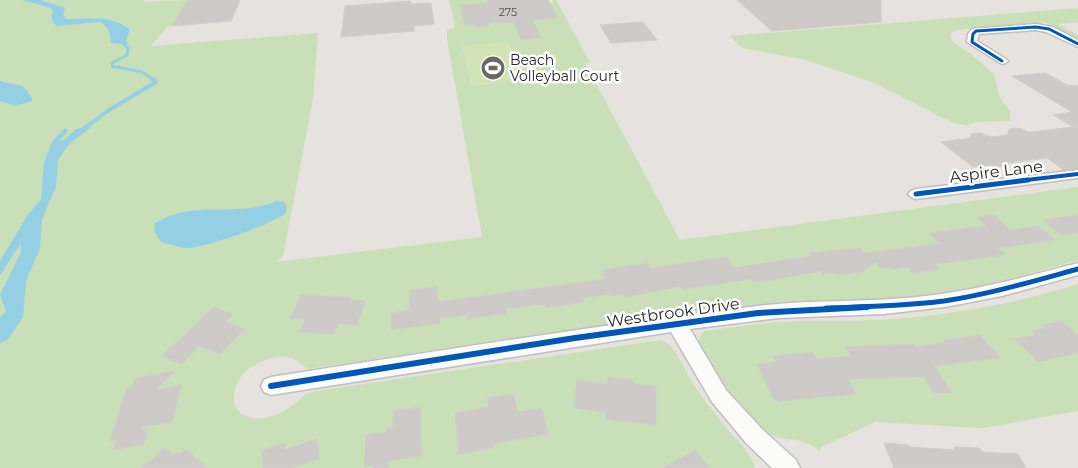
<svg xmlns="http://www.w3.org/2000/svg" width="1078" height="468" font-family="Montserrat,sans-serif">
  <style>
    .green { fill: #c8dfb8; fill-rule: evenodd }
    .pitch { fill: #d2e3b6 }
    .water { fill: #95cfe4 }
    .lines { fill: none; stroke-linecap: round; stroke-linejoin: round }
    .stream-far1 { stroke: #95cfe4; stroke-width: 3 }
    .stream { stroke: #95cfe4; stroke-width: 4 }
    .building { fill: #cdcac7; stroke: #d1ceca }
    .street-casing { stroke: #c0bebf; stroke-width: 3 }
    .street { fill: #fbfbfa; fill-rule: evenodd }
    .cycleway-far3-casing { stroke: #fff; stroke-width: 5 }
    .cycleway-far2-casing { stroke: #fff; stroke-width: 6 }
    .cycleway-far1-casing { stroke: #fff; stroke-width: 8 }
    .cycleway-casing { stroke: #fff; stroke-width: 9 }
    .cycleway-far3 { stroke: #0057b8; stroke-width: 3 }
    .cycleway-far2 { stroke: #0057b8; stroke-width: 4 }
    .cycleway-far1 { stroke: #0057b8; stroke-width: 5 }
    .cycleway { stroke: #0057b8; stroke-width: 6 }
    .labels { text-anchor: middle; stroke-width: 5; stroke-linejoin: round; paint-order: stroke }
    .far-number-label { font-size: 11px; fill: #515050 }
    .far-poi-label { font-size: 14px; fill: #272727; stroke: #fff; text-anchor: start }
    .street-label { font-size: 16px; fill: #272727; stroke: #fff }
  </style>
  <rect width="100%" height="100%" fill="#e6e2de"/>
  <!-- green -->
  <path class="green" d="M0,0H144L143,2L188,0L172,26L167,27L151,46L318,33L313,99L283,256L276,262L482,237L447,39V30L454,28L455,25L449,0H487L488,3L460,5L465,25H475L476,27L489,26V23L557,18L550,4L553,2L552,0H556L590,62L585,63L680,240L1078,187V260L994,284L932,294L879,299L740,306L308,369C302,365 294,358 288,357C283,355 277,357 272,358C248,363 227,384 236,409C252,425 275,418 292,406C299,401 303,395 311,392L660,340C678,346 685,373 696,388C706,403 717,417 729,431C740,443 750,452 755,468H709L696,451L662,468H0V101L15,106L33,99C26,88 12,82 0,81ZM276,201L277,220C243,229 210,251 174,246L155,223C192,199 238,218 276,201Z
    M1078,8V22L1058,24L1078,35V39L1044,22L956,30L950,34L952,41L972,55L994,74L1000,98L1010,112V121L976,122L968,125L953,123L875,83L802,59L742,48L730,36Z
    M1078,284V411L982,428L875,422L822,447L819,451C800,434 786,443 769,434C747,422 711,366 699,343L700,336L705,331C737,327 768,322 800,321C826,320 853,321 880,320C947,316 1014,304 1078,284Z"/>
  <!-- pitch -->
  <path class="pitch" d="M509,42L523,81L471,86L462,46Z
    M556,54L559,62L521,66L518,57Z"/>
  <!-- water -->
  <path class="water" d="M22,0H40L65,8L63,14L66,19C93,19 106,14 130,29L126,41L129,44L110,43C112,35 107,25 100,22L57,26C51,21 50,18 53,11L51,8Z
    M0,81L23,86L33,99L32,101L15,106L0,101Z
    M90,124V128L68,145L58,160L56,187L42,219L40,248L26,281L23,317L7,340L0,343V318L6,311L0,295L21,252V243L0,275V261L27,216L41,199L44,162L53,140L65,128L68,131L59,141L65,139L75,130Z
    M276,201L284,202L287,206L286,213C271,225 207,247 188,248C179,248 170,244 161,242L154,231L155,223C192,199 238,218 276,201Z"/>
  <g class="lines">
    <!-- stream-far1 -->
    <path class="stream-far1" d="M120,40L128,48L127,55L112,63V66L142,72L155,81"/>
    <!-- stream -->
    <path class="stream" d="M86,127L109,110L156,82L154,79"/>
  </g>
  <!-- building -->
  <path class="building" d="M188,0H240L231,21L172,26Z
    M487,0H548L558,18L533,20L541,38L521,40L514,22L489,23V26L476,27L475,25H465L460,5L488,3Z
    M737,0H881V22L772,31Z
    M411,1V4L431,3L434,24L414,26V31L341,37L345,6Z
    M643,22L657,40L611,43L600,25Z
    M1045,73L1067,85L1078,86V168L1064,170L1047,158L1008,163V165L996,167L990,165L973,167L941,142L971,138V134L981,133L991,137L1008,135L1009,129L1019,128L1029,132L1074,127L1053,115L1072,112L1012,76Z
    M994,215L1011,230L1038,226L1055,240L998,248L1006,255L934,264L939,269L912,273L907,267L892,269L890,267L880,268L875,262L865,269L862,270L863,272L837,275L836,273L823,274L821,271L772,280L754,282L752,279L683,289L681,286L626,297L625,294L611,296V294L583,298L584,302L546,308V305H534L506,309L507,313L468,319L467,315L440,318V323L391,330V313L410,310V290L437,287L438,302L605,279L602,270L648,263L650,268L727,257L733,268L811,256L809,253L860,248L864,253L939,244L929,233L987,226L977,217Z
    M1078,215V233L1061,235L1043,220Z
    M301,295L351,297L350,300L365,301L357,325L338,324L334,334L299,332L305,319L290,318Z
    M214,307L233,314L225,322L245,329L220,354L199,346L182,364L162,356Z
    M1062,321L1078,335V353L1038,362L1014,339L1036,335L1032,331L1045,328L1042,325Z
    M980,335L1000,358L934,366L952,393H933L924,377L848,379L856,394L779,401L773,398L757,364L776,362L773,356L792,354L813,352L816,359L851,356L846,347L914,344L916,346L945,343L943,340Z
    M175,371L156,390L181,385L172,422L141,427L147,433L144,444L113,450L116,440L110,441L127,388L132,387L135,378Z
    M608,377L631,380L636,384L656,386V425L605,419L606,412L574,408L577,380L607,384Z
    M514,394L517,412L542,408L548,434L492,444L493,448L459,454L455,413L489,407L487,398Z
    M420,407L422,456L388,461V468H373V465L364,466L366,435L386,432V429L393,427V411Z
    M317,439L319,459L292,468H263L262,450L285,443V450Z
    M884,443L908,445L909,447L955,450L954,447L979,448L982,452L1018,454L1026,468H894Z
    M165,448L173,455L177,452L180,454L186,449L207,468H141Z
    M696,450L709,468H662Z"/>
  <g class="lines">
    <defs>
      <path id="street" d="M1036,24L1053,27L1078,40V47L1046,32L1036,30L979,34L977,41L1006,59L1008,61L1006,63L1002,64L967,42L968,34L972,29Z
        M1078,170V178L916,199L911,197L908,194L911,191L916,189Z
        M1078,263V275L1002,296L945,307L884,314L779,318L690,329L726,390L762,429L796,460L800,468H772L746,443L712,402L671,332L271,395L264,392L261,386L264,380L271,377C433,352 595,325 758,306C814,299 870,303 926,296C978,290 1028,276 1078,263Z"/>
    </defs>
    <!-- street casing -->
    <use href="#street" class="street-casing"/>
    <!-- street -->
    <use href="#street" class="street"/>
    <defs>
      <path id="cycleway-far3" d="M1002,61L972,42L973,34L976,31L1036,27L1049,29L1078,44"/>
      <path id="cycleway-far2" d="M1018,181L1078,174"/>
      <path id="cycleway-far1" d="M916,194L1028,180
        M826,308C865,307 905,306 944,301C990,294 1034,281 1078,269"/>
      <path id="cycleway" d="M271,386L575,338L758,313L867,307"/>
    </defs>
    <!-- cycleway-far3 casing -->
    <use href="#cycleway-far3" class="cycleway-far3-casing"/>
    <!-- cycleway-far2 casing -->
    <use href="#cycleway-far2" class="cycleway-far2-casing"/>
    <!-- cycleway-far1 casing -->
    <use href="#cycleway-far1" class="cycleway-far1-casing"/>
    <!-- cycleway casing -->
    <use href="#cycleway" class="cycleway-casing"/>
    <!-- cycleway-far3 -->
    <use href="#cycleway-far3" class="cycleway-far3"/>
    <!-- cycleway-far2 -->
    <use href="#cycleway-far2" class="cycleway-far2"/>
    <!-- cycleway-far1 -->
    <use href="#cycleway-far1" class="cycleway-far1"/>
    <!-- cycleway -->
    <use href="#cycleway" class="cycleway"/>
  </g>
  <!-- icons -->
  <defs>
    <symbol id="stadium-disc" viewBox="-11 -11 22 22"><circle r="9.5" fill="#6a6867" stroke="#fff"/><path d="M0-5a6.5 5 0 1 0 0 10a6.5 5 0 1 0 0-10ZM-3.5-1.8h7v3.6h-7Z" fill="#fff"/></symbol>
  </defs>
  <g fill-rule="evenodd">
    <use href="#stadium-disc" x="479" y="54" width="28" height="28"/>
  </g>
  <g class="labels">
    <!-- far-number labels -->
    <g class="far-number-label">
      <text x="508" y="16">275</text>
    </g>
    <!-- far-poi labels -->
    <g class="far-poi-label">
      <text x="510" y="65">Beach<tspan x="510" dy="16">Volleyball Court</tspan></text>
    </g>
    <!-- street labels -->
    <g class="street-label">
      <text transform="translate(996 171) rotate(-7)" y="6">Aspire Lane</text>
      <text transform="translate(673 312) rotate(-8)" y="6">Westbrook Drive</text>
    </g>
  </g>
</svg>
